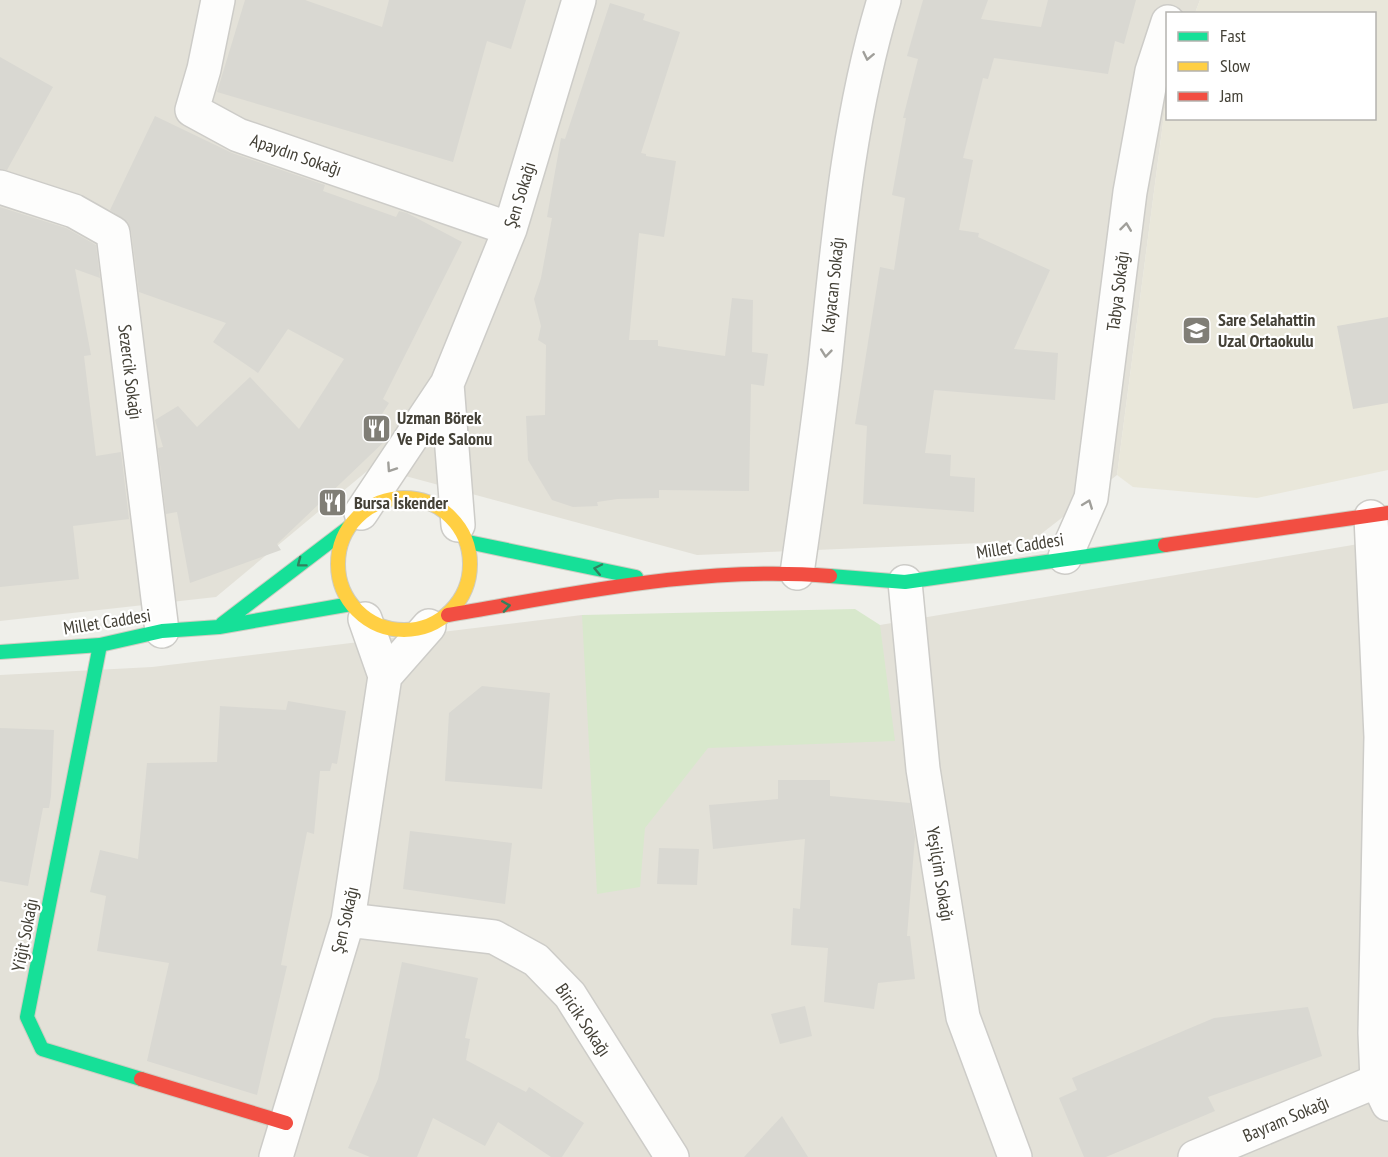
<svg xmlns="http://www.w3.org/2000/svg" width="1388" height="1157" font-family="'PT Sans Narrow',sans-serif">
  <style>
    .residential { fill: #e3e1d8 }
    .education { fill: #e9e7da }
    .green { fill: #d8e8cc }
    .building { fill: #d9d8d2 }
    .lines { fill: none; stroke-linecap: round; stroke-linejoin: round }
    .street-casing { stroke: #cdccc8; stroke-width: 36 }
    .fast-casing { stroke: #ceccc1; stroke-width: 16 }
    .slow-casing { stroke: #ceccc1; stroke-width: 16 }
    .jam-casing { stroke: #ceccc1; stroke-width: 16 }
    .street { stroke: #fdfdfc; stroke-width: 33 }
    .fast { stroke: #16e098; stroke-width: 14 }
    .slow { stroke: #ffcf43; stroke-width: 14 }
    .jam { stroke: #f24e42; stroke-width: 14 }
    .oneway { stroke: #a09f9a }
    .oneway2 { stroke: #32815e }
    .labels { text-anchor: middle; stroke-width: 4.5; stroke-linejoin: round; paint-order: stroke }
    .street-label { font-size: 18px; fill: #444137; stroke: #fff }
    .poi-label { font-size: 18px; font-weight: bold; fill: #444137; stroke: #fff; text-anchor: start }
  </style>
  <rect width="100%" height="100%" fill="#efefea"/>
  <!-- residential -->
  <path class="residential" d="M0,0H1200L1195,13L1168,14L1167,92L1117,475L1032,541L697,555L372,467L216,597L0,621Z
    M1388,539V1157H0V675L152,667L582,615L880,625Z"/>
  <!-- education -->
  <path class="education" d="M1200,0H1388V470L1257,498L1133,487L1117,475L1167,92L1168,118H1374V14L1195,13Z"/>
  <!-- green -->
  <path class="green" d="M855,609L880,625L895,741L708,748L645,828L640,887L597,894L582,615Z"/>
  <!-- building -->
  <path class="building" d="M245,0H305L382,27L389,0H526L511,49L487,41L453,162L217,92Z
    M923,0H988L981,19L1041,27L1048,0H1136L1124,44L1115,41L1108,74L994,58L988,79L983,78L963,158L973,160L959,230L979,233L978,237L1050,270L1014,349L1058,353L1055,400L934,390L925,453L951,455L950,476L975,478L974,512L863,504L867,426L855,424L880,267L894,270L905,198L892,195L906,118H903L918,59L907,56Z
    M610,3L645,14L643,20L680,32L641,153L646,154V156L676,161L664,237L639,233L629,340H658V346L725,356L732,298L753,300L752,352L768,354L764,386L751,384L749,491L659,490V498L617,499L597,502L598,506L573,507L552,500L528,460L526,416L545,415L546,345L538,340L541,326L534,299L541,278L552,218L547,217L561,138L565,139Z
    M0,57L53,87L7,170L0,169Z
    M155,116L232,153L325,185L323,191L396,217L399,211L407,213L462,242L383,399L389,403L372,430L387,439L277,544L281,550L190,583L177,512L166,514L158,448L163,447L155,420L178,406L197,427L250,377L299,429L344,359L288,329L258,373L213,342L226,323L139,292L131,230L128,222L110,210Z
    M0,207L66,228L96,245L100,278L75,269L91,355L84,356L96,456L121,452L129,519L73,526L79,579L0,587Z
    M1388,317V403L1353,409L1337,326Z
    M482,686L550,693L542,789L445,781L449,713Z
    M288,701L346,711L337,764L332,763L330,771H320L314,834L307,832L281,965L287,966L257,1095L147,1061L169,963L97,951L106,896L90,892L100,850L138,859L147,763L217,762L220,706L286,710Z
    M0,728L54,730L51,796L49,808H43L28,886L0,881Z
    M778,780H830V796L910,803L915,837L907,936H910L915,979L878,983L874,1009L824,1002L828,948L791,945L793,908L800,909L805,839L713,849L709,805L778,799Z
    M410,831L512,843L505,904L403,889Z
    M659,848L699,849L697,885L657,884Z
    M402,962L478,978L465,1038L470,1039L466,1060L526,1092L529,1087L584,1123L562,1157H551L498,1122L485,1146L433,1118L417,1157H370L348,1148L378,1079Z
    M805,1006L812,1036L780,1044L771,1014Z
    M1308,1007L1322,1056L1208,1097L1215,1111L1106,1157H1084L1059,1098L1077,1090L1072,1078L1214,1018Z
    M782,1116L808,1157H744Z"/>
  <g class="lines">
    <defs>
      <path id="street" d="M218,0L204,69L192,110L238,135L510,229
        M0,187L74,211L113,233L162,631
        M447,384L458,525
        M361,513L447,384L510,229L579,0
        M1371,517L1381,737L1375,1033L1377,1081L1388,1104
        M1065,557L1091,498L1130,192L1152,71L1168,22
        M797,573C807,504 817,434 825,365C838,242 848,119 884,0
        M905,582L923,769L963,1017L1015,1157
        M385,676L429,626
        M348,920L494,937L536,960L570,995L672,1157
        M276,1157L348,920L385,676L365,619
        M1195,1157L1377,1081"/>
      <path id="fast" d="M468,542L636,577
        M830,576L905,582L1165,545
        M222,624L348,528
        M100,645L27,1017L42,1049L141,1079
        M0,652L100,645L162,631L219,627L351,604"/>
      <path id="slow" d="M338 564a66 66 0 1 1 132 0a66 66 0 1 1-132 0Z"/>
      <path id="jam" d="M1165,545L1388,513
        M448,615C573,594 702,565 830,576
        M141,1079L286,1123"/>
    </defs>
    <!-- street casing -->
    <use href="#street" class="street-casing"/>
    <!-- fast casing -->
    <use href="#fast" class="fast-casing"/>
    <!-- slow casing -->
    <use href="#slow" class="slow-casing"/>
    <!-- jam casing -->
    <use href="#jam" class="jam-casing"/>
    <!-- street -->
    <use href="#street" class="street"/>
    <!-- fast -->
    <use href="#fast" class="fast"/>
    <!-- slow -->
    <use href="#slow" class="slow"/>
    <!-- jam -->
    <use href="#jam" class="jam"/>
  </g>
  <!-- one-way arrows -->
  <defs><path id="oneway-chevron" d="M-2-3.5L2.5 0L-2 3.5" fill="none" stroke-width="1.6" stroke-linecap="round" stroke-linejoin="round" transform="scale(1.5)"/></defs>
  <g class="oneway">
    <use href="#oneway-chevron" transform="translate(868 56) rotate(102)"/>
    <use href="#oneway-chevron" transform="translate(1126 227) rotate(-83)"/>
    <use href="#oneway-chevron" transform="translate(826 353) rotate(96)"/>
    <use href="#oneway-chevron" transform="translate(391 468) rotate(124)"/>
    <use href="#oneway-chevron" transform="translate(1088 504) rotate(-69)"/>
  </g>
  <g class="oneway2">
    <use href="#oneway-chevron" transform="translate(301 563) rotate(143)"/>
    <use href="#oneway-chevron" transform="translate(598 569) rotate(-168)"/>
    <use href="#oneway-chevron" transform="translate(506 606) rotate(-9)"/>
  </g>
  <!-- icons -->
  <defs>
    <symbol id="school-square" viewBox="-11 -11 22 22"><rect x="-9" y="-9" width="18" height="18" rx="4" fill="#807e76" stroke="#fff"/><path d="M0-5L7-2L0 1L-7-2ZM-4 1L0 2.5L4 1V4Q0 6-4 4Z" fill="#fff"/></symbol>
    <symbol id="restaurant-square" viewBox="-11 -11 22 22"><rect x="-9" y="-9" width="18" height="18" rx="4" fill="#807e76" stroke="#fff"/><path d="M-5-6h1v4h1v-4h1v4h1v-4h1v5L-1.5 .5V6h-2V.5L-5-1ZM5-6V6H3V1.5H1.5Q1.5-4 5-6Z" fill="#fff"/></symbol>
  </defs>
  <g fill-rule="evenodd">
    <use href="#school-square" x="1180" y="314" width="33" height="33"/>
    <use href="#restaurant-square" x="360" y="412" width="33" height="33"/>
    <use href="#restaurant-square" x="316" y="486" width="33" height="33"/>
  </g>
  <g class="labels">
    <!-- street labels -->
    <g class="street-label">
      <text transform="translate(296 155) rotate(19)" y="6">Apaydın Sokağı</text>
      <text transform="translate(520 195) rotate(-73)" y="6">Şen Sokağı</text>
      <text transform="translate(833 285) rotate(-84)" y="6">Kayacan Sokağı</text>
      <text transform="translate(1118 291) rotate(-83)" y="6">Tabya Sokağı</text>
      <text transform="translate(130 372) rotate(83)" y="6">Sezercik Sokağı</text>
      <text transform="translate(1020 546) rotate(-9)" y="6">Millet Caddesi</text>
      <text transform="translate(107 622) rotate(-9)" y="6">Millet Caddesi</text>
      <text transform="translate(940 874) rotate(81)" y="6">Yeşilçim Sokağı</text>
      <text transform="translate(345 920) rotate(-77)" y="6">Şen Sokağı</text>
      <text transform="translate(25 935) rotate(-79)" y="6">Yiğit Sokağı</text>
      <text transform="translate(583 1020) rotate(56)" y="6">Biricik Sokağı</text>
      <text transform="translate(1286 1119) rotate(-23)" y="6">Bayram Sokağı</text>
    </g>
    <!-- poi labels -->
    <g class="poi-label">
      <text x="1218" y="326">Sare Selahattin<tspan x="1218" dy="21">Uzal Ortaokulu</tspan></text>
      <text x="397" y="424">Uzman Börek<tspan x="397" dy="21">Ve Pide Salonu</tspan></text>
      <text x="354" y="509">Bursa İskender</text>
    </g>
  </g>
  <!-- legend -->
  <rect x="1166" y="12" width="210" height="108" fill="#ffffff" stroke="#b4b3af" stroke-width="1.5"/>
  <rect x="1178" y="32" width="30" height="9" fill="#16e098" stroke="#b4b3af" stroke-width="1.5"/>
  <text x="1220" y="42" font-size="18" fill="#444137">Fast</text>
  <rect x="1178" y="62" width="30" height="9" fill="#ffcf43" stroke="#b4b3af" stroke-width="1.5"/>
  <text x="1220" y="72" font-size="18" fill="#444137">Slow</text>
  <rect x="1178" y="92" width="30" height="9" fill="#f24e42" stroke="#b4b3af" stroke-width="1.5"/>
  <text x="1220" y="102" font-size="18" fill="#444137">Jam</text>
</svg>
